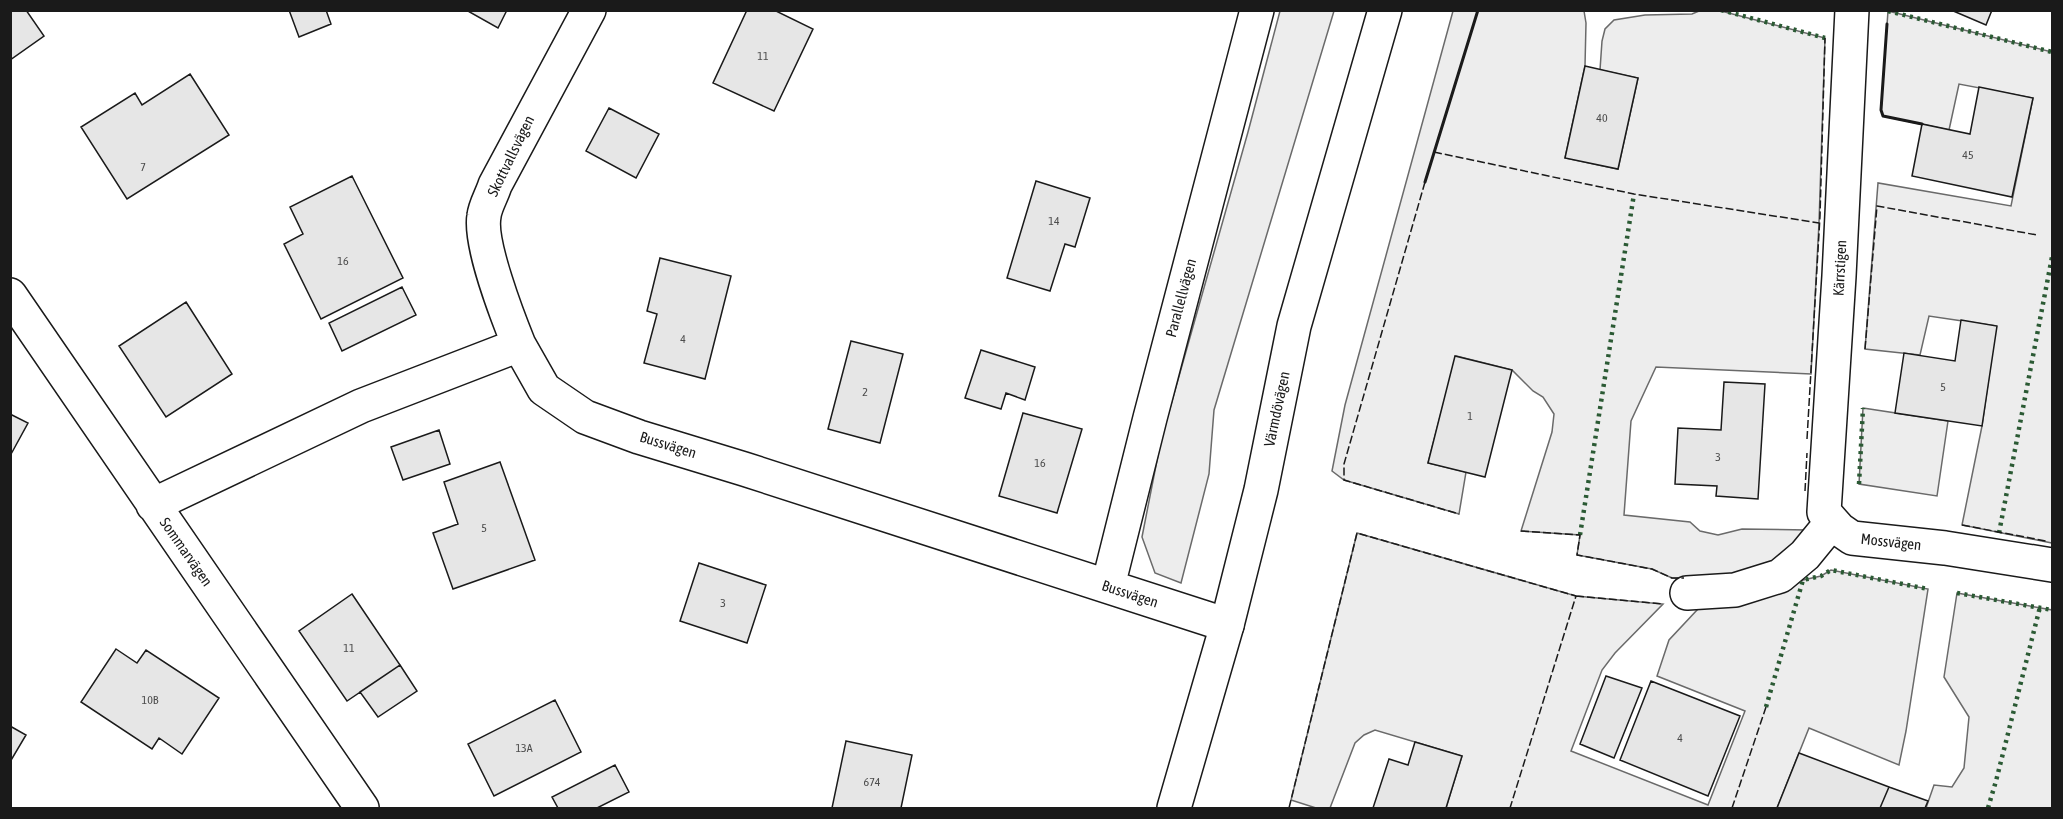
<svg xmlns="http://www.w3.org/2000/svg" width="2063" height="819" font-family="'Asap Condensed',sans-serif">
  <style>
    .built { fill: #ededed; stroke: #6a6a6a; stroke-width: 1.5 }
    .building { fill: #e6e6e6; stroke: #1a1a1a; stroke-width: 1.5 }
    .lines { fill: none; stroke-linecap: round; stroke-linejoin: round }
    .minor-casing { stroke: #1a1a1a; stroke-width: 36 }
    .major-casing { stroke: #1a1a1a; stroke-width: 36 }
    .minor { stroke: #fff; stroke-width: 33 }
    .major { stroke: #fff; stroke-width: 33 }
    .hedge { stroke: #2b5a34; stroke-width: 4.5; stroke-dasharray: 3 4.5; stroke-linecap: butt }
    .fence { stroke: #1a1a1a; stroke-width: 1.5; stroke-dasharray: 8 3; stroke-linecap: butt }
    .wall { stroke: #1a1a1a; stroke-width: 3 }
    .labels { text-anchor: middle; stroke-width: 4.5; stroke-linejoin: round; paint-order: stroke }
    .number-label { font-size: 12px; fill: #4d4d4d }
    .street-label { font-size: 15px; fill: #1a1a1a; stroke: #fff }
  </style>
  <rect width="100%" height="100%" fill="#fff"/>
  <!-- built -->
  <path class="built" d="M1280,11H1334L1214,410L1209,474L1181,583L1155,573L1142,537L1161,440L1248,132Z
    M1453,11H1584L1586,23L1585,66L1565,158L1618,169L1638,78L1600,70L1602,41L1605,29L1614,20L1645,15L1692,14L1699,11H1721L1825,38L1819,223L1811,374L1656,367L1631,421L1624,515L1690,522L1700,531L1718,535L1742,529L1807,530L1778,561L1713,580L1672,578L1652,569L1577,555L1580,535L1521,531L1552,432L1554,414L1543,397L1533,391L1512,370L1456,356L1428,463L1466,472L1459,514L1344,480L1332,471L1345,405Z
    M1888,11L2052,52V543L1962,525L1982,426L1996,326L1929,316L1920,355L1865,349L1878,183L2011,206L2033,98L1959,84L1949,130L1883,116L1881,110Z
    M1863,408L1948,421L1937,496L1859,484Z
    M1357,533L1576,596L1663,604L1615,653L1602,670L1571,751L1708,805L1745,711L1657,676L1669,640L1698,609L1776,593L1803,580L1821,576L1831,570L1928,589L1906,731L1899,765L1809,728L1777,808H1446L1462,756L1375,730L1364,735L1355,743L1330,808H1316L1291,800Z
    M1957,593L2052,610V808H1926L1934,785L1952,787L1964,768L1969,717L1944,677Z"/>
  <!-- building -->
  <path class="building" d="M10,10H26L44,36L10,60Z
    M289,10H326L331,24L299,37Z
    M466,10H507L498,28Z
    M747,10H774L813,29L774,111L713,83Z
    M1951,10H1992L1986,25Z
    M1585,66L1638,78L1618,169L1565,158Z
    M190,74L229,135L127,199L81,127L135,93L142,105Z
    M1979,87L2033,98L2012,197L1912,176L1922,124L1970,134Z
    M609,108L659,134L636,178L586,151Z
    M352,176L403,278L321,319L284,244L303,234L290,207Z
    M1036,181L1090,198L1075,247L1065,244L1050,291L1007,278Z
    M660,258L731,276L705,379L644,363L657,314L647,311Z
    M402,287L416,315L342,351L329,323Z
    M186,302L232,374L166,417L119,346Z
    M1961,320L1997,326L1982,426L1895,413L1904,353L1955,361Z
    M851,341L903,354L880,443L828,429Z
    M981,350L1035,367L1025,400L1006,393L1001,409L965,398Z
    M1455,356L1512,370L1485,477L1428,463Z
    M1724,382L1765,384L1758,499L1716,496L1717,486L1675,484L1678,428L1721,430Z
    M1023,413L1082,429L1057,513L999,496Z
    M10,414L28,423L10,456Z
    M439,430L450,464L403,480L391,447Z
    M500,462L535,560L453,589L433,533L458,524L444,482Z
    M699,563L766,585L747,643L680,621Z
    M352,594L400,665L347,701L299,631Z
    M116,649L137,663L146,650L219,698L182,754L159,738L152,749L81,702Z
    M400,665L417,691L378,717L360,692Z
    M1606,676L1642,688L1614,758L1580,744Z
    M1651,681L1740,716L1708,796L1620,760Z
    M555,700L581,752L494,796L468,744Z
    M10,726L26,735L10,762Z
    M846,741L912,755L901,808H832Z
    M1415,742L1462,756L1446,808H1373L1389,759L1408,765Z
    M1799,753L1889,787L1880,808H1777Z
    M615,765L629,792L597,808H558L552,797Z
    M1889,787L1928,801L1925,808H1880Z"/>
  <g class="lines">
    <defs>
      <path id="minor" d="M1852,10L1839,276L1824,512L1839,529L1852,538L1945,548L2052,565
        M10,295L362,808
        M519,345C508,318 479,243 484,216C485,206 492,195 495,185L589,10
        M153,505L361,406L519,345L544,389L585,417L639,437L744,469L1227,625
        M1108,586L1150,418L1257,10
        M1687,593L1735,590L1780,576L1805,555L1832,522"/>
      <path id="major" d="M1174,808L1227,625L1261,490L1294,326L1385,10"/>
    </defs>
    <!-- minor casing -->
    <use href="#minor" class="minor-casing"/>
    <!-- major casing -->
    <use href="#major" class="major-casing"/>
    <!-- minor -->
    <use href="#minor" class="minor"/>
    <!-- major -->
    <use href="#major" class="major"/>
    <!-- hedge -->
    <path class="hedge" d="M1721,10L1825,38
      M1888,11L2052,52
      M1859,484L1863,408
      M1999,533L2052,257
      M1580,535L1634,194
      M1957,593L2052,610
      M1766,707L1803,580L1821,576L1831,570L1928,589
      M1988,808L1996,781L2040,607"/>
    <!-- fence -->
    <path class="fence" d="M1434,152L1634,194L1819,223
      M1425,182L1344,464V480L1459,514
      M1865,349L1877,206L2037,235
      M1807,439L1820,216L1825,38
      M1805,491L1807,453
      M1962,525L2046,541
      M1521,531L1580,535L1577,555L1652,569L1672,578H1684
      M1576,596L1663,604
      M1289,808L1357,533L1576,596L1510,808
      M1732,808L1766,707"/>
    <!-- wall -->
    <path class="wall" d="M1887,24L1881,110L1883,116L1922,124
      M1425,182L1478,10"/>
  </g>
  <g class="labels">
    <!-- number labels -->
    <g class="number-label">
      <text x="763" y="60">11</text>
      <text x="1602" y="122">40</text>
      <text x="1968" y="159">45</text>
      <text x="143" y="171">7</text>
      <text x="1054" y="225">14</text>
      <text x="343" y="265">16</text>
      <text x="683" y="343">4</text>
      <text x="1943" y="391">5</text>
      <text x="865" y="396">2</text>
      <text x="1470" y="420">1</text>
      <text x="1718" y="461">3</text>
      <text x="1040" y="467">16</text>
      <text x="484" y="532">5</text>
      <text x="723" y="607">3</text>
      <text x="349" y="652">11</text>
      <text x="150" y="704">10B</text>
      <text x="1680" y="742">4</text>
      <text x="524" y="752">13A</text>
      <text x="872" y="786">674</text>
    </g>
    <!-- street labels -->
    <g class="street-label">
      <text transform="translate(511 156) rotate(-64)" y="5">Skottvallsvägen</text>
      <text transform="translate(1840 268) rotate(-87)" y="5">Kärrstigen</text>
      <text transform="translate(1181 298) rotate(-75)" y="5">Parallellvägen</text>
      <text transform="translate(1277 409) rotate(-78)" y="5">Värmdövägen</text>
      <text transform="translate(668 445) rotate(17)" y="5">Bussvägen</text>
      <text transform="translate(1891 542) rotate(6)" y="5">Mossvägen</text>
      <text transform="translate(186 552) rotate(55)" y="5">Sommarvägen</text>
      <text transform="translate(1130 594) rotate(18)" y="5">Bussvägen</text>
    </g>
  </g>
  <!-- border -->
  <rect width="2063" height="819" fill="none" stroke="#1a1a1a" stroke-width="24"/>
</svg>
